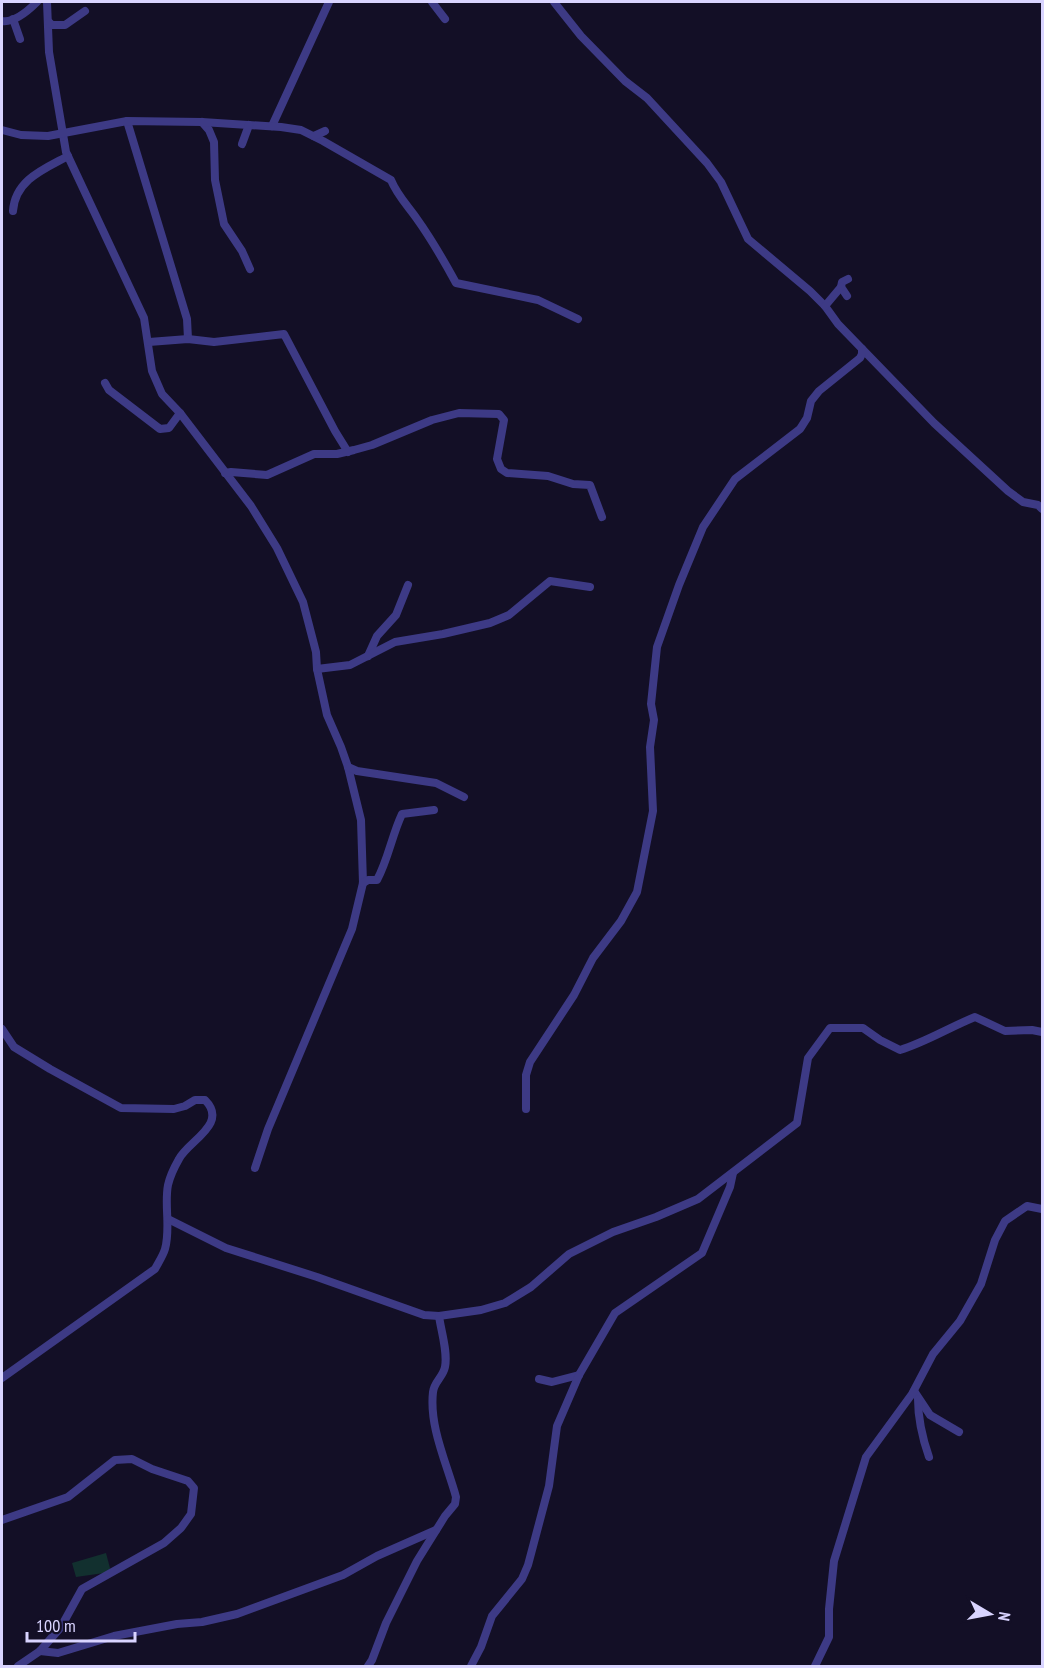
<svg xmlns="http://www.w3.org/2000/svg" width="1044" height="1668" viewBox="0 0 1044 1668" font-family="'PT Sans Narrow',sans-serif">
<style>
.green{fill:#12302f}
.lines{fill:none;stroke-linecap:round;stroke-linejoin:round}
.minor{stroke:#3d3a85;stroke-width:8}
</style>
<rect width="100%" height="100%" fill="#130f26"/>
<path class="green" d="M 106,1553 L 111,1572 L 76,1577 L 72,1563 Z"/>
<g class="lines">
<g class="minor">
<path d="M 47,2 L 49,52 L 66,152 L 144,318 L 152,371 L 162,394 L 180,413 L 251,506 L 277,548 L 303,602 L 316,652 L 317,669 L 327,715 L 341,747 L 348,767 L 361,820 L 363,883 L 352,929 L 268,1129 L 255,1168"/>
<path d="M 432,2 L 445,19"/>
<path d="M 554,2 L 581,36 L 625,81 L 647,98 L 707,163 L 721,182 L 748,239 L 810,291 L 825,306 L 838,324 L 934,423 L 1008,491 L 1023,502 L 1038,505 L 1042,509"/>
<path d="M 13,19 L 20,39"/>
<path d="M 2,21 C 14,23 29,10 37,2"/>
<path d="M 49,22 L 52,25 L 65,25 L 85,11"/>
<path d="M 127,121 L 187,319 L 188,339"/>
<path d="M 202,122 L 209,130 L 214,142 L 215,180 L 224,224 L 242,251 L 250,269"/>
<path d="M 272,126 L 329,2"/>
<path d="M 2,130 L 21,135 L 48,136 L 127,121 L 202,122 L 281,127 L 301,130 L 323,141 L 391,180 C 397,195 408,206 417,219 C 432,240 444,261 456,283 L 538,300 L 578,319"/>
<path d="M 314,136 L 325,131"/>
<path d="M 242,144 L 249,125"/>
<path d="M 13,211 C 15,180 44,169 68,156"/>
<path d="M 847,296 L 841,287 L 842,282 L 848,279"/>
<path d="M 825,306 L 841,287"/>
<path d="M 149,342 L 188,339 L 214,342 L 284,334 L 335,431 L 348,452"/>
<path d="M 105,383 L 109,390 L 160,429 L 169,428 L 180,413"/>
<path d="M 225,473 L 231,472 L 267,475 L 314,454 L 337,454 L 354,450 L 372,445 L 432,420 L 459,413 L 499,414 L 504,420 L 497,459 L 501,469 L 507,473 L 548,476 L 573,484 L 590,485 L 602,517"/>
<path d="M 368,656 L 377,636 L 396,615 L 408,585"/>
<path d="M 317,669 L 350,665 L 395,642 L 443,634 L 490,623 L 509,615 L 550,581 L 590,587"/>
<path d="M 348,767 L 357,771 L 436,783 L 464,797"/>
<path d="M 363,883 L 368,880 L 377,880 C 388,860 392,835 402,814 L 434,810"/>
<path d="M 2,1029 L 14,1047 L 50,1069 L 121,1108 L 174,1109 L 185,1106 L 195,1100 L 205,1100 C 229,1124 188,1141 179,1159 C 175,1166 170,1176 168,1185 C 164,1205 171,1228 165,1249 C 163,1256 158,1263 155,1269 L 2,1378"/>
<path d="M 526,1109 L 526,1075 L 530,1062 L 574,995 L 593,958 L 621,921 L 637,892 L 653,811 L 650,747 L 654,720 L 651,704 L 657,647 L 679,585 L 703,527 L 735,479 L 800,429 L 807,418 L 811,401 L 819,391 L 860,358 L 862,354 L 862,349"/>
<path d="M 168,1219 L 226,1248 L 317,1277 L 424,1315 L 439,1316 L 481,1310 L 505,1303 L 531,1287 L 569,1254 L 613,1232 L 656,1217 L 698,1199 L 797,1123 L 808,1058 L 830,1028 L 863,1028 L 880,1040 L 900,1050 C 926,1042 950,1027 975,1017 L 1005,1031 L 1032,1030 L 1042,1032"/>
<path d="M 539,1379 L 552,1382 L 579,1375"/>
<path d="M 914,1391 L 930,1415 L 959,1432"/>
<path d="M 918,1399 C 918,1419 922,1437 929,1457"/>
<path d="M 2,1520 L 68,1497 L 115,1460 L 132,1459 L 152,1469 L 188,1481 L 194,1488 L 191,1514 L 181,1528 L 164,1543 L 82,1589 L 61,1627 L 40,1651 L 18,1666"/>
<path d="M 40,1651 L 58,1653 L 114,1636 L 177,1624 L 202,1622 L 237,1614 L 343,1575 L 377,1556 L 436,1530"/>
<path d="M 368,1666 L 372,1660 L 386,1623 L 417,1561 L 445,1516 L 455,1504 L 456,1497 C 447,1464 429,1427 433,1392 C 434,1382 443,1377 445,1367 C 448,1352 441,1331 439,1316"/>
<path d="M 471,1666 L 481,1647 L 492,1616 L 522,1579 L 528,1565 L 549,1486 L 557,1426 L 579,1375 L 615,1313 L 702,1253 L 730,1187 L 733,1173"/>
<path d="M 815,1666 L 829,1637 L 829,1609 L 834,1561 L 866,1457 L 912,1394 L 933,1354 L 960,1321 L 981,1284 L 995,1240 L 1005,1221 L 1027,1206 L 1042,1209"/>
</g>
</g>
<rect width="1044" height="1668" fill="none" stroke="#d9d4ff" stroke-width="6"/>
<g transform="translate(990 1614) rotate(100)" stroke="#130f26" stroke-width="4.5" paint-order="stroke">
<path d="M0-4.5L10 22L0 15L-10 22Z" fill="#d9d4ff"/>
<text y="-9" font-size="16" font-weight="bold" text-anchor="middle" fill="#d9d4ff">N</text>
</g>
<path d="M27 1632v9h108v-9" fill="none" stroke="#d9d4ff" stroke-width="3"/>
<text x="36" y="1632" font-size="18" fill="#d9d4ff" stroke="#130f26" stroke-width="4.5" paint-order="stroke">100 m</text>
</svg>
